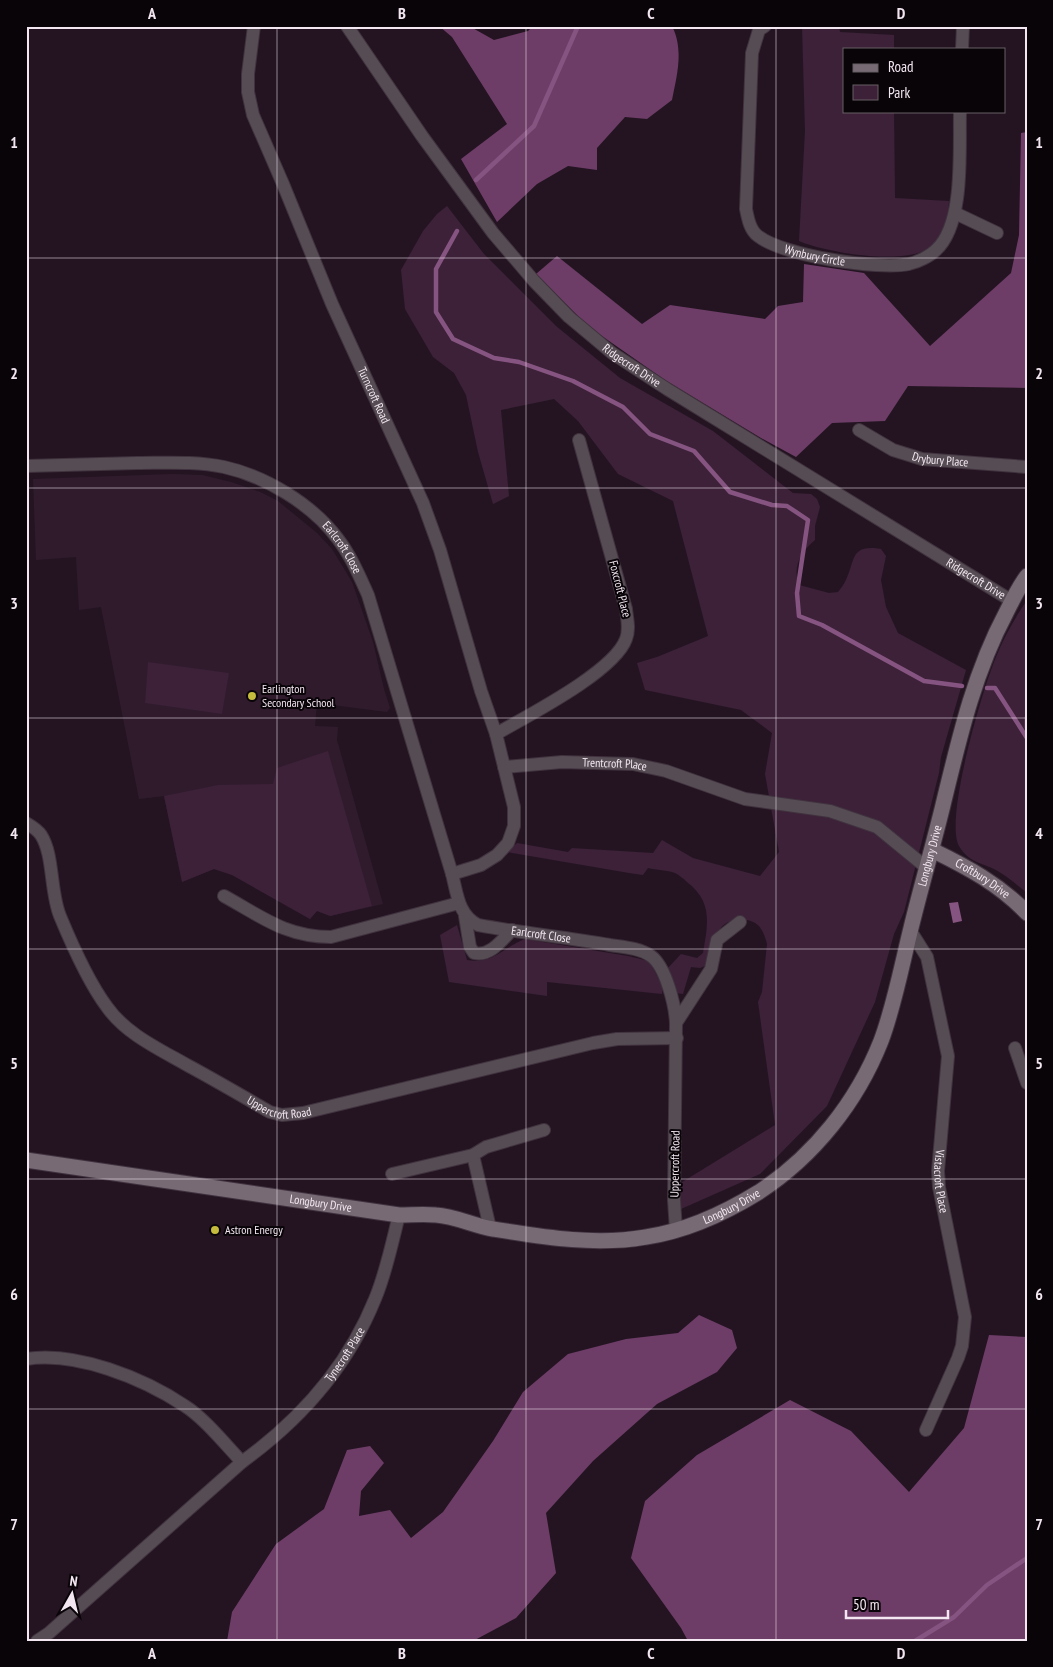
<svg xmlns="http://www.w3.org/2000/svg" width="1053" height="1667" viewBox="0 0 1053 1667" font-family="'PT Sans Narrow',sans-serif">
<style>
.built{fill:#301b2d}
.green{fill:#3c2138}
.forest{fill:#6d3d67}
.water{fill:#865480}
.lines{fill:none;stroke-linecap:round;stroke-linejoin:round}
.stream{stroke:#865480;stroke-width:4.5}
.street-casing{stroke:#41323f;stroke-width:14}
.secondary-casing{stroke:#41323f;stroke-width:17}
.street{stroke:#564d54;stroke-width:12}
.secondary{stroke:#776a75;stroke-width:15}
.grid{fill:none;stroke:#f3e7f1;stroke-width:1;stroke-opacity:0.55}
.poi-dot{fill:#c5bc3d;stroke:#090408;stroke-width:2}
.labels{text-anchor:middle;stroke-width:4;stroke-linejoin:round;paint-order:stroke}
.street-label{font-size:12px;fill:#f3e7f1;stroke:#090408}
.poi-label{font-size:12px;fill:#f3e7f1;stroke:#090408;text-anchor:start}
.neatline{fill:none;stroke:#f3e7f1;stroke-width:2}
.grid-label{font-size:16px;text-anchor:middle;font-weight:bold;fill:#f3e7f1}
</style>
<rect width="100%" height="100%" fill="#241422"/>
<path class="built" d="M 172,474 L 202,475 L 231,482 L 260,492 L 278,501 L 317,533 L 332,549 L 352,582 L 373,642 L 384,689 L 390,708 L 387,712 L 317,703 L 315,726 L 338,727 L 337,740 L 383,904 L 330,916 L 317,911 L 310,919 L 232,875 L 214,869 L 182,882 L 164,796 L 139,799 L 101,607 L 79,610 L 76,557 L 36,560 L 33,479 Z"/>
<g class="green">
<path d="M 802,26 L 839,26 L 840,32 L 894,35 L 894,49 L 844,49 L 844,111 L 894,111 L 895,198 L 949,201 C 948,217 944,237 931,247 C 906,266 827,253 799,241 L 805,131 Z"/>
<path d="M 447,206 L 484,254 L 556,326 L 620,378 L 713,431 L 793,493 L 811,494 L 817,499 L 820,507 L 815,526 L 815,540 C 801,552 792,566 799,585 L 829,593 L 838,592 C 840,589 843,586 845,582 C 856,561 849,544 881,549 L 886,556 L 881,580 L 886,607 L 898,633 L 966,670 L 941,757 L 939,773 L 904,912 L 894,934 L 875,1002 L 827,1106 L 760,1174 L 681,1209 L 674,1187 L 775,1125 L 758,1002 L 762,992 L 767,944 C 766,939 763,931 759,926 C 749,916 728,917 720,929 C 713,940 710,954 705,966 L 700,968 L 691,967 L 683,994 L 675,993 L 667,969 L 681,954 L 697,958 L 703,953 C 708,924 713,902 687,882 C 684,879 679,875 675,873 C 667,870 657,870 648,868 L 643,875 L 629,873 L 507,852 L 517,843 L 568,852 L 572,848 L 653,853 L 662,840 L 693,858 L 760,876 L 779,852 L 765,774 L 772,733 L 741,710 L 645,690 L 637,663 L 657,657 L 708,636 L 673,501 L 618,474 L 578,421 L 554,399 L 501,410 L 509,496 L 493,504 L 478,452 L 466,395 L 454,373 L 433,357 L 405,309 L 401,270 L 423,231 L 437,214 Z"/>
<path d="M 1027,600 L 1027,893 C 1017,885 1008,877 996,870 C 982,863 968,862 959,846 C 944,819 983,688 996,657 C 1004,637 1015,618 1027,600 Z"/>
<path d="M 148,662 L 229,673 L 222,714 L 145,703 Z"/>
<path d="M 328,751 L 372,906 L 330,916 L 317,911 L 310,919 L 232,875 L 214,869 L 182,882 L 164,796 L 218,785 L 273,784 L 277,768 Z"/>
<path d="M 457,925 L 467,960 C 494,964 502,948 525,939 L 628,956 L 649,961 L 663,987 L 662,994 L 547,982 L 547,996 L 449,982 L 440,935 Z"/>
</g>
<g class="forest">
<path d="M 439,26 L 469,26 L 494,40 L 528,31 L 533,26 L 672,26 C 684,50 677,75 672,100 L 647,119 L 625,117 L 597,148 L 597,170 L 568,166 L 537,184 L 497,222 L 461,159 L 507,124 L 452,37 Z"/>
<path d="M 1027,132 L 1027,388 L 908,386 L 885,421 L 832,423 L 796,457 L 761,438 L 665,380 L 589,327 L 536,274 L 557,256 L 642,324 L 670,305 L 765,319 L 778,306 L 803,302 L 804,264 L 864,273 L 930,346 L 1011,273 L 1019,235 L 1021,133 Z"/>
<path d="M 699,1315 L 732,1330 L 737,1348 L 717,1372 L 657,1404 L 593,1461 L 546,1513 L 556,1573 L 516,1618 L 473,1641 L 227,1641 L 232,1612 L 276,1544 L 324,1509 L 347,1450 L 370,1446 L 384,1463 L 361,1491 L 359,1516 L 390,1510 L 411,1538 L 443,1512 L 493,1441 L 523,1392 L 568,1354 L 626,1339 L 678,1333 Z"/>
<path d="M 989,1335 L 1027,1337 L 1027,1641 L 688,1641 L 681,1628 L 631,1558 L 645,1501 L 697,1455 L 790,1400 L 851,1431 L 909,1492 L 964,1428 Z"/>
</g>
<path class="water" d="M 958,902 L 962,921 L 953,923 L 949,903 Z"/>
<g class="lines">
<g class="stream">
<path d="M 476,180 L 534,126 L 578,26"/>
<path d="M 457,231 L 436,269 L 436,312 L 453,339 L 494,358 L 519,362 L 573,381 L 623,407 L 650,434 L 694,451 L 730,492 L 772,505 L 787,506 L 808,520 L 797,593 L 799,616 L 822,625 L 924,681 L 962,686"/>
<path d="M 987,688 L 995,688 L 1027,738"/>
<path d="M 1027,717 L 1027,728"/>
<path d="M 915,1641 L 954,1617 L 987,1585 L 1027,1558"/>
</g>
<g class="street-casing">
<g id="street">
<path id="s1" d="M 254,26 L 248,74 L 248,92 L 253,115 L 283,184 L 332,304 L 423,503 L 440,550 L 481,691 L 496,734 L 514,807 L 514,826 L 508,843 L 497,855 L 481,865 L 452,874"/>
<path id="s2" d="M 347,26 L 422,136 L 493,233 L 534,281 L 569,317 L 612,353 L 667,389 L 1012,601"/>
<path id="s3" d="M 765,26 L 759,30 L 752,53 L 746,209 C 748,219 750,230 758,236 C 784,256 878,270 909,264 C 918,262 930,256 936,250 C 965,224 959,149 960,111"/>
<path d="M 962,49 L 963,26"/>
<path d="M 955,213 L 997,233"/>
<path id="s4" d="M 859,430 L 893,450 L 922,459 L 1027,467"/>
<path id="s5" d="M 26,466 C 63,465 100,464 137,463 C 166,463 195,461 224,467 C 265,476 312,504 338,539 C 351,556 359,575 368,595 L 452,874 C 457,893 458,915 478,925 C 521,933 566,937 610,945 C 623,947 640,948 651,956 C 666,967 675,1005 676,1023 L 674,1200 L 676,1230"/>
<path d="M 496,734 C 527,716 614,672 626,639 C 630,629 627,619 626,609 L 579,440"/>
<path id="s6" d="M 504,767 L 562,762 L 596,763 L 633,764 L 666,771 L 745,799 L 830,811 L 877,827 L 927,868"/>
<path id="s7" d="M 26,823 C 31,826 37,829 41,835 C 54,855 50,892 60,916 C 72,945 89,983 107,1007 C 126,1034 159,1049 187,1065 C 215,1080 242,1096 270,1112 L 282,1115 L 303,1113 L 593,1043 L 617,1039 L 677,1038"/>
<path d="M 224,896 C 262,917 286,937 331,937 L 459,903"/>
<path d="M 465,916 L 470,947 L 474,953 C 490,957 502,940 512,930"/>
<path id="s8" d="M 910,930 L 927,957 L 948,1056 L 938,1171 L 939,1187 L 965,1317 L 962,1346 L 958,1358 L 926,1430"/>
<path d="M 676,1023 L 711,969 L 717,940 L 740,922"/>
<path d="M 1015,1048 L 1027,1083"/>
<path d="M 473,1155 L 490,1228"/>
<path d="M 392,1174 L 473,1155 L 486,1147 L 544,1130"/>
<path d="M 26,1359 C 76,1351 143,1378 185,1406 C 204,1418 225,1444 242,1462"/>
<path id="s9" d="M 37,1641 L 49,1633 L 242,1462 C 300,1420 348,1366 375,1299 C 386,1273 392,1243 399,1215"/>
</g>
</g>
<g class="secondary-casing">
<g id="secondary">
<path id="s10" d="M 932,850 C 967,867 999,884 1027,913"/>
<path id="s11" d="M 26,1160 L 399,1215 C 411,1215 424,1214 436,1215 C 455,1216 474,1226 493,1229 C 543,1237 595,1246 646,1237 C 686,1231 725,1213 759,1192 C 814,1156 857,1102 881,1041 C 894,1007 902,964 911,928 C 921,887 933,846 943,805 C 959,739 974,673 1006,613 C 1012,601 1018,588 1027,576"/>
</g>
</g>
<use href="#street" class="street"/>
<use href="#secondary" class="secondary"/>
</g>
<path class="grid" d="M 277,26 L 277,1641M 526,26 L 526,1641M 776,26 L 776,1641M 26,258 L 1027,258M 26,488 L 1027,488M 26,718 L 1027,718M 26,949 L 1027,949M 26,1179 L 1027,1179M 26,1409 L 1027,1409"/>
<g class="poi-dot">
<circle cx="252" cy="696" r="5"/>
<circle cx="215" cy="1230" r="5"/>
</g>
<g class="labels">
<g class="street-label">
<text dy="4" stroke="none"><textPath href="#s3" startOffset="278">Wynbury Circle</textPath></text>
<text dy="4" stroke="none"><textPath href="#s2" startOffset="446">Ridgecroft Drive</textPath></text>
<text dy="4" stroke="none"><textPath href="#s1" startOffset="395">Turncroft Road</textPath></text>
<text dy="4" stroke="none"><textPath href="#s4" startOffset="88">Drybury Place</textPath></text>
<text dy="4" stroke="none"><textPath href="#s5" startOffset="345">Earlcroft Close</textPath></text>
<text dy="4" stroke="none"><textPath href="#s2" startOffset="851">Ridgecroft Drive</textPath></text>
<text transform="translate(620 589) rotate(76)" y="4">Foxcroft Place</text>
<text dy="4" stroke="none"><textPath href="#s6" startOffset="111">Trentcroft Place</textPath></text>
<text dy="4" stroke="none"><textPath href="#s11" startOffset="1138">Longbury Drive</textPath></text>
<text dy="4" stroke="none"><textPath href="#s10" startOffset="58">Croftbury Drive</textPath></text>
<text dy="4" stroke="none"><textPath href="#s5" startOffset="814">Earlcroft Close</textPath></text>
<text dy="4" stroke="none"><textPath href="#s7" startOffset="409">Uppercroft Road</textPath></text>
<text transform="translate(675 1164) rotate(-89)" y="4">Uppercroft Road</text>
<text dy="4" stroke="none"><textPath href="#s8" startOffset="259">Vistacroft Place</textPath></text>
<text dy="4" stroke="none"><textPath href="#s11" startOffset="298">Longbury Drive</textPath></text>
<text dy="4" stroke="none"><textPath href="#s11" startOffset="718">Longbury Drive</textPath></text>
<text dy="4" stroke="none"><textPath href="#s9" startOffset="422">Tynecroft Place</textPath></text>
</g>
<g class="poi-label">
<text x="262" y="693">Earlington<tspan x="262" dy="14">Secondary School</tspan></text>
<text x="225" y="1234">Astron Energy</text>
</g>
</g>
<rect width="1053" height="1667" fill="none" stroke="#090408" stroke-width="55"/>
<rect x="843" y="48" width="162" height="65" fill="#090408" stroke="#675f65"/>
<rect x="853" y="64" width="25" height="8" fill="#776a75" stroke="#675f65"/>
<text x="888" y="72" font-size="15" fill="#f3e7f1">Road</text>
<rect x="853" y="85" width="25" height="15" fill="#3c2138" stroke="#675f65"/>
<text x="888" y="98" font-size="15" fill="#f3e7f1">Park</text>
<g transform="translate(72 1594) rotate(8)" stroke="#090408" stroke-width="4" paint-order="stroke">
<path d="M0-4L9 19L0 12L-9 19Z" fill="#f3e7f1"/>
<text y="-8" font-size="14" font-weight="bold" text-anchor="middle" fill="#f3e7f1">N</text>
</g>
<path d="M846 1610v8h102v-8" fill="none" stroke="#f3e7f1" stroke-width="2.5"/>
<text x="853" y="1610" font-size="15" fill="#f3e7f1" stroke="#090408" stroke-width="4" paint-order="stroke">50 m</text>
<rect x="28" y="28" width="998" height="1612" class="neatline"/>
<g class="grid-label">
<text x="152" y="19">A</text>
<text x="402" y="19">B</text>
<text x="651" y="19">C</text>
<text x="901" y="19">D</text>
<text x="14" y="148">1</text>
<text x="1039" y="148">1</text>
<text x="14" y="379">2</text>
<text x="1039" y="379">2</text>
<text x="14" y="609">3</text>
<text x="1039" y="609">3</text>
<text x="14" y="839">4</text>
<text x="1039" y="839">4</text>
<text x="14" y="1069">5</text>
<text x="1039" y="1069">5</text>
<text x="14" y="1300">6</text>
<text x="1039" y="1300">6</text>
<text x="14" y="1530">7</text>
<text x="1039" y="1530">7</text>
<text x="152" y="1659">A</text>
<text x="402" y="1659">B</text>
<text x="651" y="1659">C</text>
<text x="901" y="1659">D</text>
</g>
</svg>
